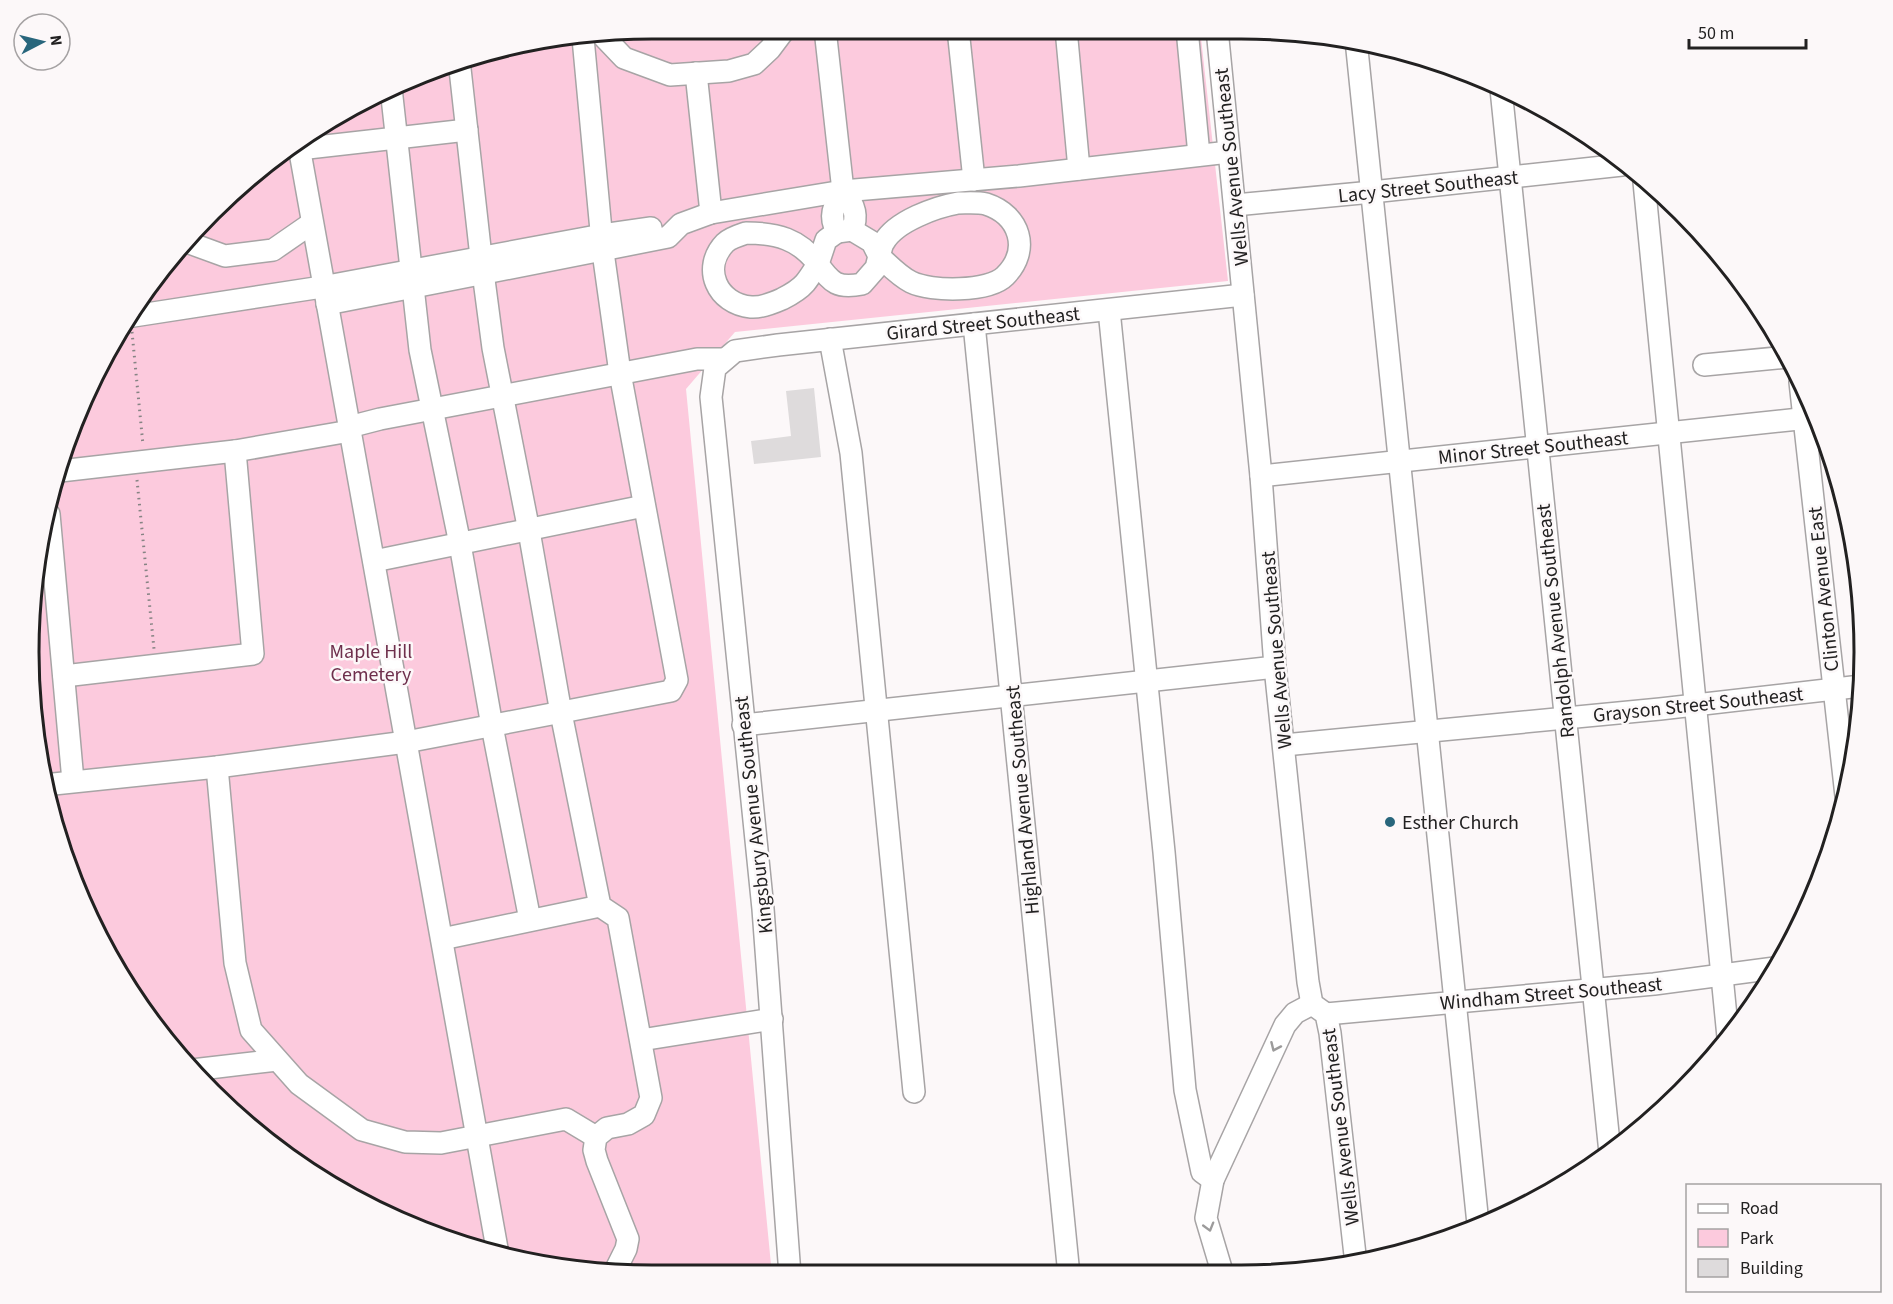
<svg xmlns="http://www.w3.org/2000/svg" width="1893" height="1304" viewBox="0 0 1893 1304" font-family="'Source Sans 3',sans-serif">
<style>
.green{fill:#fccadd}
.building{fill:#dedbdc}
.lines{fill:none;stroke-linecap:round;stroke-linejoin:round}
.minor-casing{stroke:#a7a4a5;stroke-width:24}
.path{stroke:#868484;stroke-width:3;stroke-dasharray:1.5 4.5;stroke-linecap:butt}
.minor{stroke:#fff;stroke-width:21}
.oneway{stroke:#9c9b9b}
.poi-dot{fill:#28667c;stroke:#fcf8f9;stroke-width:2}
.labels{text-anchor:middle;stroke-width:5;stroke-linejoin:round;paint-order:stroke}
.street-label{font-size:20px;fill:#222121;stroke:#fcf8f9}
.park-label{font-size:20px;fill:#6e2f4c;stroke:#fcf8f9}
.poi-label{font-size:20px;fill:#222121;stroke:#fcf8f9;text-anchor:start}
.rim{fill:none;stroke:#222121;stroke-width:3}
</style>
<rect width="100%" height="100%" fill="#fcf8f9"/>
<path class="green" d="M 652,29 L 1200,29 L 1228,281 L 735,332 L 686,389 L 772,1275 L 652,1275 L 530,1263 L 413,1228 L 305,1170 L 211,1093 L 134,999 L 93,928 L 40,773 L 29,652 L 34,571 L 76,413 L 133,306 L 183,241 L 306,133 L 413,76 L 490,50 Z"/>
<path class="building" d="M 814,388 L 821,457 L 754,464 L 751,441 L 791,436 L 786,391 Z"/>
<g class="lines">
<g class="minor-casing">
<g id="minor">
<path d="M 825,29 L 843,191 C 853,202 859,215 852,230 L 837,232 C 828,215 834,206 843,191"/>
<path d="M 958,29 L 974,180"/>
<path d="M 1066,29 L 1079,169"/>
<path d="M 1187,29 L 1199,155"/>
<path d="M 1217,29 L 1261,476 L 1275,667 L 1308,982 L 1312,1004 L 1326,1014 L 1330,1033 L 1356,1264"/>
<path d="M 602,35 L 624,58 L 670,75 L 729,71 L 754,64 L 770,49 L 785,29"/>
<path d="M 1356,40 L 1478,1224"/>
<path d="M 459,60 L 481,257 L 493,348 L 529,531 L 561,713 L 600,906 L 618,918 L 651,1098 L 644,1115 L 628,1124 L 607,1128 L 596,1137 L 594,1150 L 597,1161 L 628,1239 L 626,1249 L 616,1269 L 616,1272"/>
<path d="M 696,73 L 711,213"/>
<path d="M 391,88 L 420,350 L 460,544 L 492,726 L 530,920"/>
<path d="M 1501,89 L 1610,1153"/>
<path d="M 298,141 L 498,1254"/>
<path d="M 299,149 L 467,130"/>
<path d="M 1644,182 L 1728,1037"/>
<path d="M 958,203 C 967,203 977,202 986,204 C 1020,215 1031,250 1005,276 C 989,292 931,292 911,282 C 899,276 889,265 879,256 C 881,252 881,246 884,242 C 896,221 936,207 958,203 Z"/>
<path d="M 1235,205 L 1372,192 L 1622,165"/>
<path d="M 837,232 L 826,240 L 818,264 C 831,283 838,289 862,284 L 876,268 L 879,256 L 872,242 L 852,230"/>
<path d="M 746,233 C 777,233 799,239 818,264 C 814,270 810,277 805,283 C 799,290 790,295 782,299 C 773,303 761,308 751,307 C 717,304 701,268 725,243 C 730,238 740,235 746,233 Z"/>
<path d="M 184,241 L 225,256 L 273,250 L 312,223"/>
<path d="M 327,304 L 668,237 L 681,224 L 711,213 L 843,191 L 1019,176 L 1229,152"/>
<path d="M 1109,310 L 1164,852 L 1185,1090 L 1202,1172 L 1213,1180"/>
<path d="M 127,317 L 322,287 L 602,235 L 651,228"/>
<path d="M 974,324 L 1069,1275"/>
<path d="M 830,339 L 851,453 L 914,1092"/>
<path d="M 1704,365 L 1787,357"/>
<path d="M 1800,382 L 1846,796"/>
<path d="M 349,427 L 380,419 L 697,359 L 725,359"/>
<path d="M 235,451 L 350,431"/>
<path d="M 60,471 L 235,451 L 253,654 L 64,676"/>
<path d="M 1261,476 L 1818,417"/>
<path d="M 49,514 L 73,781"/>
<path d="M 374,561 L 644,506"/>
<path d="M 743,725 L 1275,667"/>
<path d="M 1284,745 L 1660,709 L 1861,686"/>
<path d="M 217,767 L 235,963 L 251,1030 L 299,1084 L 362,1130 L 405,1142 L 441,1143 L 566,1119 L 596,1137"/>
<path d="M 44,785 L 217,767 L 406,742 L 671,691 L 677,680 L 620,373 L 603,252 L 583,38"/>
<path d="M 442,939 L 600,906"/>
<path d="M 1326,1014 L 1654,984 L 1775,968"/>
<path d="M 641,1040 L 772,1019"/>
<path d="M 192,1070 L 277,1060"/>
<path d="M 790,1275 L 763,909 L 711,397 L 715,368 L 735,351 L 778,345 L 1243,295"/>
<path d="M 1223,1275 L 1206,1218 L 1213,1180 L 1285,1025 L 1295,1013 L 1312,1004"/>
</g>
</g>
<g class="path">
<path d="M 132,332 L 143,445"/>
<path d="M 137,480 L 154,649"/>
</g>
<use href="#minor" class="minor"/>
</g>
<defs><path id="oneway-chevron" d="M-2-3.5L2.5 0L-2 3.5" fill="none" stroke-width="1.6" stroke-linecap="round" stroke-linejoin="round" transform="scale(1.5)"/></defs>
<g class="oneway">
<use href="#oneway-chevron" transform="translate(1275 1047) rotate(114)"/>
<use href="#oneway-chevron" transform="translate(1209 1227) rotate(74)"/>
</g>
<circle class="poi-dot" cx="1390" cy="822" r="6"/>
<g class="labels">
<g class="street-label">
<text transform="translate(1231 167) rotate(-96)" y="7">Wells Avenue Southeast</text>
<text transform="translate(1428 186) rotate(-6)" y="7">Lacy Street Southeast</text>
<text transform="translate(983 323) rotate(-6)" y="7">Girard Street Southeast</text>
<text transform="translate(1533 447) rotate(-6)" y="7">Minor Street Southeast</text>
<text transform="translate(1823 589) rotate(-96)" y="7">Clinton Avenue East</text>
<text transform="translate(1555 621) rotate(-96)" y="7">Randolph Avenue Southeast</text>
<text transform="translate(1276 650) rotate(-95)" y="7">Wells Avenue Southeast</text>
<text transform="translate(1698 704) rotate(-6)" y="7">Grayson Street Southeast</text>
<text transform="translate(1022 800) rotate(-95)" y="7">Highland Avenue Southeast</text>
<text transform="translate(753 815) rotate(-96)" y="7">Kingsbury Avenue Southeast</text>
<text transform="translate(1551 993) rotate(-5)" y="7">Windham Street Southeast</text>
<text transform="translate(1340 1127) rotate(-97)" y="7">Wells Avenue Southeast</text>
</g>
<g class="park-label">
<text x="371" y="658">Maple Hill<tspan x="371" dy="23">Cemetery</tspan></text>
</g>
<g class="poi-label">
<text x="1402" y="829">Esther Church</text>
</g>
</g>
<path d="M0 0H1893V1304H0ZM652 39H1241A613 613 0 0 1 1854 652V652A613 613 0 0 1 1241 1265H652A613 613 0 0 1 39 652V652A613 613 0 0 1 652 39Z" fill="#fcf8f9" fill-rule="evenodd"/>
<path class="rim" d="M652 39H1241A613 613 0 0 1 1854 652V652A613 613 0 0 1 1241 1265H652A613 613 0 0 1 39 652V652A613 613 0 0 1 652 39Z"/>
<rect x="1686" y="1184" width="195" height="108" fill="#fcf8f9" stroke="#a5a2a3" stroke-width="1.5"/>
<rect x="1698" y="1204" width="30" height="9" fill="#ffffff" stroke="#a5a2a3" stroke-width="1.5"/>
<text x="1740" y="1214" font-size="18" fill="#222121">Road</text>
<rect x="1698" y="1229" width="30" height="18" fill="#fccadd" stroke="#a5a2a3" stroke-width="1.5"/>
<text x="1740" y="1244" font-size="18" fill="#222121">Park</text>
<rect x="1698" y="1259" width="30" height="18" fill="#dedbdc" stroke="#a5a2a3" stroke-width="1.5"/>
<text x="1740" y="1274" font-size="18" fill="#222121">Building</text>
<g transform="translate(42 42) rotate(83)"><circle r="28" fill="#fcf8f9" stroke="#a5a2a3" stroke-width="1.5"/>
<path d="M0-4.5L10 22L0 15L-10 22Z" fill="#28667c"/>
<text y="-9" font-size="16" font-weight="bold" text-anchor="middle" fill="#222121">N</text>
</g>
<path d="M1689 39v9h117v-9" fill="none" stroke="#222121" stroke-width="3"/>
<text x="1698" y="39" font-size="18" fill="#222121" stroke="#fcf8f9" stroke-width="4.5" paint-order="stroke">50 m</text>
</svg>
